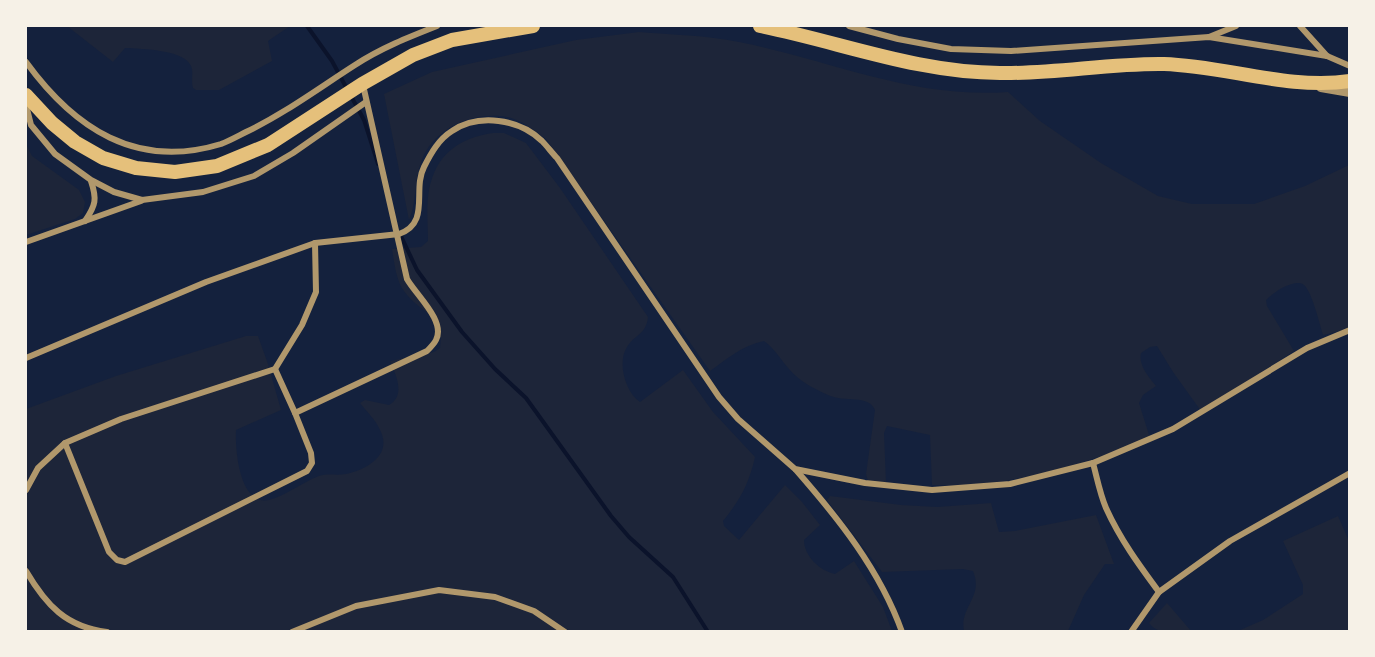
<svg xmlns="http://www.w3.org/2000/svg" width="1375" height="657" viewBox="0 0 1375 657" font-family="'Times New Roman',serif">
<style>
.green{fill:#1d2539}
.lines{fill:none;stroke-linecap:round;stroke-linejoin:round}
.stream{stroke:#0b132b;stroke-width:4}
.minor{stroke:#b1986c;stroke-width:6}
.tertiary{stroke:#b1986c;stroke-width:10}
.trunk{stroke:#e5c07b;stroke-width:14}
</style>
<rect width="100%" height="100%" fill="#14213d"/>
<g class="green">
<path d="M 67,26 L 290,26 L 268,41 L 272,61 L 219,90 L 196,90 L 193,88 C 191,81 193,75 192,69 C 189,49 140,49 125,48 L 113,62 Z"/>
<path d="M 639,32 C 672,35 706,35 739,42 C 830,60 912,99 1008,92 L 1040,121 L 1101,163 L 1158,196 L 1192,204 L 1254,204 L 1305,186 L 1349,165 L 1349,329 L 1323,335 C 1320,325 1312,292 1304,285 C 1299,281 1292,284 1286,286 C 1278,290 1272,294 1266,300 L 1267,306 L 1294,351 L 1201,411 L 1173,372 L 1157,346 L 1150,347 L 1141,353 C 1138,365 1149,377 1156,386 L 1143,395 L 1139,403 L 1150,438 C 1081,465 1007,489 932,485 L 930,435 L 887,426 L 884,433 L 886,483 L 868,481 L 866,474 L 875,410 C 868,394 845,403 828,395 C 813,388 800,382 789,369 C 780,359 775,349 764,341 C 743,345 727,359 710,371 L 547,140 C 534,130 517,116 499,116 C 466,114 432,131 421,162 C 414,181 417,202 409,220 L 384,94 L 432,72 L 576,40 Z"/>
<path d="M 493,133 L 504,133 L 526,143 L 560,188 L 648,317 C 646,335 635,334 627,347 C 617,362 625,392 640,402 L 683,370 L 713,412 L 755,457 C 749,484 740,500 723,521 L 724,526 L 739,540 L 785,485 L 802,502 L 820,525 L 804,540 C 804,556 820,571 835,574 L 854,561 L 883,607 L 892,631 L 26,631 L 26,409 L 116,376 L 246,336 L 258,336 L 268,364 L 281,410 L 236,430 C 235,448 239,506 269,500 C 285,496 303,482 319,476 C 328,473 337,476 346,474 C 368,469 394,454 379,428 C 375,419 366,411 360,403 L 365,400 L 389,405 C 406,395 396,375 390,361 L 434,352 L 440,348 C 445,313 420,314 404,291 C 396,281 394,261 392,249 L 421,247 L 428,241 C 428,225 426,206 429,190 C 436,154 459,138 493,133 Z"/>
<path d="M 26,144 L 32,156 L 79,190 L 85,202 L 83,213 L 75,219 L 26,235 Z"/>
<path d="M 830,496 L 901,505 L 937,507 L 991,503 L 999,532 L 1015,531 L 1096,515 L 1114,564 L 1105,564 L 1084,595 L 1068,631 L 964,631 C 959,607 984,597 973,571 L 963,569 L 882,572 L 827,500 Z"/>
<path d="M 1338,516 L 1349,541 L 1349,631 L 1238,631 L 1263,620 L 1303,594 L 1303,585 L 1283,541 Z"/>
<path d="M 1167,603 L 1191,631 C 1176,632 1159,636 1149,623 Z"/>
</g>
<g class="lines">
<g class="stream">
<path d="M 307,26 L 332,61 L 347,89"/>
<path d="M 351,96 L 364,120 L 378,164"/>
<path d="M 400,234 L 417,270 L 462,332 L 495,369 L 526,398 L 611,516 L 629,537 L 673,577 L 708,632"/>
</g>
<g class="minor">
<path d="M 849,26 L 898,39 L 951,49 L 1011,51 L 1209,37 L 1327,56"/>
<path d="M 1300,26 L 1327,56 L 1350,66"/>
<path d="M 1209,37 L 1236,26"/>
<path d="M 26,62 C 74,128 136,170 221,144 C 229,141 238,136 246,132 C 284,114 319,88 355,65 C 381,48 409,37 437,26"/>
<path d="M 26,105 L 31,125 L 55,154 L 91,180 L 114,192 L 142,200 L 203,192 L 254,176 L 293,153 L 366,102"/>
<path d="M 85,221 C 96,205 97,199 91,181"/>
<path d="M 26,242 L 141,201"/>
<path d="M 26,358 L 206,282 L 315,243 L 399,234 C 431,223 412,190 424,167 C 431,153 439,139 452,131 C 479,113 519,119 542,141 C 547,146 552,153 557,158 L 719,397 L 738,419 L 795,469 L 865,483 L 932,490 L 1010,484 L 1093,463 L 1173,429 L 1307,348 L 1350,330"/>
<path d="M 275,369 L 302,325 L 316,292 L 315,243"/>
<path d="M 65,443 L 109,552 L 117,560 L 125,562 L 307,471 L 312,463 L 311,453 L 295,413"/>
<path d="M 1093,463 C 1097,478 1100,494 1106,508 C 1120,539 1139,565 1159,592"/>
<path d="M 796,470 C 838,518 880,570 902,632"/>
<path d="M 26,490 L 38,468 L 65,443 L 121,419 L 275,369 L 295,413 L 427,351 C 430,348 434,344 436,340 C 446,321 416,295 407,279 L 363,85"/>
<path d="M 26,571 C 46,605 66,627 107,632"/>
<path d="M 292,632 L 356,606 L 439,590 L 495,597 L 534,611 L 565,632"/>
<path d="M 1131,632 L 1159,592 L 1230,541 L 1350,473"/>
</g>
<path class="tertiary" d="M 1321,87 L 1350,92"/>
<g class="trunk">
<path d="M 760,26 C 840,42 918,73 1000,73 C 1055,74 1110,63 1164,64 C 1226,66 1288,90 1350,81"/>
<path d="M 26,95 L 52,123 L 75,142 L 103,158 L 136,168 L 175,172 L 217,166 L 268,145 L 362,84 L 413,55 L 452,40 L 533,26"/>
</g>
</g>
<rect width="1375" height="657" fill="none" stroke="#f6f1e7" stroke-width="54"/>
</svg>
